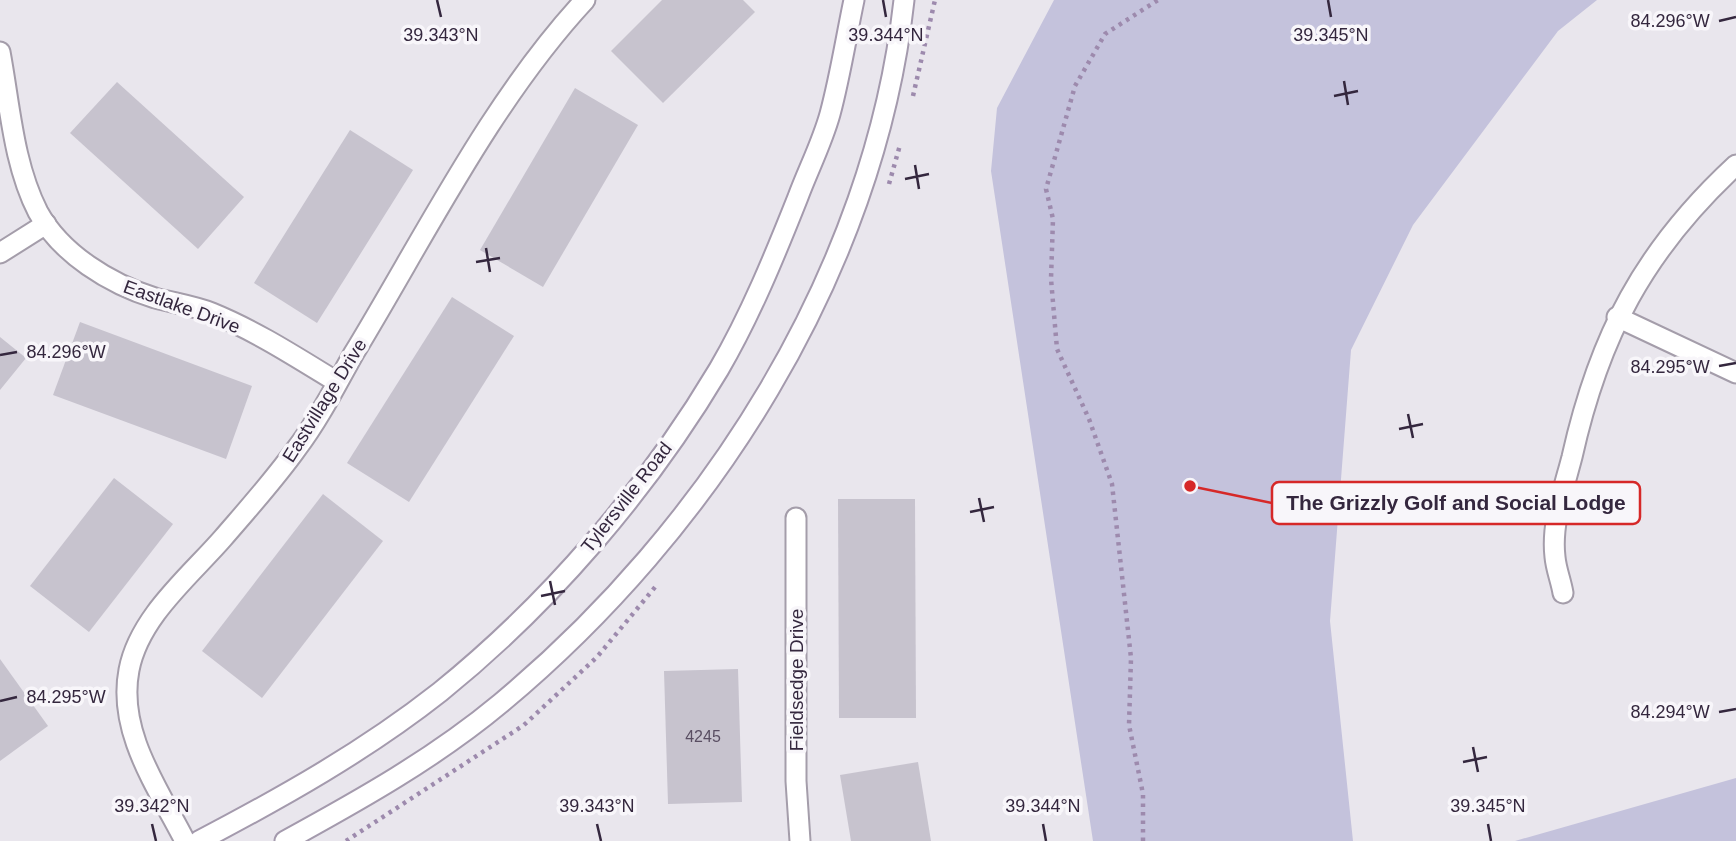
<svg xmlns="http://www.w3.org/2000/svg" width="1736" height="841" viewBox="0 0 1736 841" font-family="Helvetica,sans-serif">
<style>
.green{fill:#c4c2dc}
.building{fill:#c7c3ce}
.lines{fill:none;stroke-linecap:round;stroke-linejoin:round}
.minor-casing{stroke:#a49daa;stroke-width:23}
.secondary-casing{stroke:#a49aad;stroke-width:23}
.path{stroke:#9d8aad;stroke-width:4.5;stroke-dasharray:3.5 5;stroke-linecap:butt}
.minor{stroke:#fff;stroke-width:19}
.secondary{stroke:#fff;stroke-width:19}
.ticks{fill:none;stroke:#34273e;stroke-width:2.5}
.labels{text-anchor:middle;stroke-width:7;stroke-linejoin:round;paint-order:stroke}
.number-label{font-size:16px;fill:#594e62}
.street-label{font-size:19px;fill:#34273e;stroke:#f8f6fa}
.ticks-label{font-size:18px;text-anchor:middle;fill:#34273e;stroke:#f8f6fa;stroke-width:7;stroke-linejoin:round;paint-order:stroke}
.leader{fill:none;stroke:#d62828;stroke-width:2.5}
.callout-dot{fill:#d62828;stroke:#f8f6fa;stroke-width:2.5}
.callout{fill:#f8f6fa;stroke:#d62828;stroke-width:2.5}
.callout-label{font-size:21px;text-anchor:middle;font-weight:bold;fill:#34273e}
</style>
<rect width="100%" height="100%" fill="#e9e6ed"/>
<g class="green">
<path d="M 1054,0 L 1597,0 L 1558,31 L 1413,225 L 1351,350 L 1330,621 L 1353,841 L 1093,841 L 991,171 L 997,108 Z"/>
<path d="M 1736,778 L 1736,841 L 1515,841 Z"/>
</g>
<g class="building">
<path d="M 662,0 L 743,0 L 755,12 L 663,103 L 611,51 Z"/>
<path d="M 117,82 L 244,197 L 198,249 L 70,133 Z"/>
<path d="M 575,88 L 638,125 L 543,287 L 480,250 Z"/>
<path d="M 350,130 L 413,170 L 317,323 L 254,283 Z"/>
<path d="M 452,297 L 514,336 L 409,502 L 347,463 Z"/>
<path d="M 80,322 L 252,386 L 226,459 L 53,395 Z"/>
<path d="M 0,337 L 26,358 L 0,390 Z"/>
<path d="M 114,478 L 173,524 L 89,632 L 30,586 Z"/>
<path d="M 323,494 L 383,541 L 262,698 L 202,651 Z"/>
<path d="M 838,499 L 915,499 L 916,718 L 839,718 Z"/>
<path d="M 0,659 L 48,726 L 0,761 Z"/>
<path d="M 738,669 L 742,802 L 668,804 L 664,671 Z"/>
<path d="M 918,762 L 931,841 L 851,841 L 840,775 Z"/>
</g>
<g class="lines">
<g class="minor-casing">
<g id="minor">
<path d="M 0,52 C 10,105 13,163 38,212 C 61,254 110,284 155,298 C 174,303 194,306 212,313 C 256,331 296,357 337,382"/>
<path d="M 0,253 L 46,224"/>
<path d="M 1617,317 L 1736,373"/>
<path d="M 796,518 L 796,781 L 800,841"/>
<path d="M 1563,593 C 1561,581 1556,569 1555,557 C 1551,524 1564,488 1572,457 C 1599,336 1644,250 1736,165"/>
<path d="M 185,841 C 158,788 117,732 129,670 C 139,617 190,576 223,538 C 248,509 275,479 297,448 C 319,419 336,385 354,353 C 425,236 492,100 585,0"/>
</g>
</g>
<g class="secondary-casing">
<g id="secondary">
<path d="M 199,841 C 283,797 365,751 440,692 C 549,604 647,490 719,369 C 750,316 775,255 798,197 C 808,170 822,143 830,114 C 840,77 846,38 854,0"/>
<path d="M 285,841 C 360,800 435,758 501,703 C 709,530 874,273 904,0"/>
</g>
</g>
<g class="path">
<path d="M 913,96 L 935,0"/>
<path d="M 889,184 L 900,145"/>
<path d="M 346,841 L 524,725 L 597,657 L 656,586"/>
<path d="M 1143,841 L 1143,794 L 1129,725 L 1131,658 L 1112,484 L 1089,419 L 1057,349 L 1051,279 L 1053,219 L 1046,189 L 1075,86 L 1105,34 L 1158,0"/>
</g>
<use href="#minor" class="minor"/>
<use href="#secondary" class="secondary"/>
</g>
<path class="ticks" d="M 437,0 L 441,17M 883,0 L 886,17M 1328,0 L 1331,17M 1719,21 L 1736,17M 1344,81 L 1348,105M 1334,96 L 1358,91M 915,165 L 919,189M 905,179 L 929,174M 486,248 L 490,272M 476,262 L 500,258M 0,355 L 17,352M 1719,366 L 1736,363M 1408,414 L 1413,438M 1399,429 L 1423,424M 979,498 L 984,522M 970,512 L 994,507M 550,581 L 555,605M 541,596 L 565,591M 0,701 L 17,697M 1719,712 L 1736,709M 1473,747 L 1478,772M 1463,762 L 1487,757M 152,824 L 156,841M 597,824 L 601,841M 1043,824 L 1046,841M 1488,824 L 1491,841"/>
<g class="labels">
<g class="number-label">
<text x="703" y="742">4245</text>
</g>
<g class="street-label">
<text transform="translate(182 306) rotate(20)" y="7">Eastlake Drive</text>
<text transform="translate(324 400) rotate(-58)" y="7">Eastvillage Drive</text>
<text transform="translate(626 497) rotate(-52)" y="7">Tylersville Road</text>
<text transform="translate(796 680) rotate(-90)" y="7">Fieldsedge Drive</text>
</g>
</g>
<g class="ticks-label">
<text x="1670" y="27">84.296°W</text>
<text x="441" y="41">39.343°N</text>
<text x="886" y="41">39.344°N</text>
<text x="1331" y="41">39.345°N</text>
<text x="66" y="358">84.296°W</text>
<text x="1670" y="373">84.295°W</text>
<text x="66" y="703">84.295°W</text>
<text x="1670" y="718">84.294°W</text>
<text x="152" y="812">39.342°N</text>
<text x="597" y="812">39.343°N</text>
<text x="1043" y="812">39.344°N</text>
<text x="1488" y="812">39.345°N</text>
</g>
<path class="leader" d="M1190 486L1272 503"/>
<circle class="callout-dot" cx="1190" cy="486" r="7"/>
<rect class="callout" x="1272" y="482" width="368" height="42" rx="7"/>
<g class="callout-label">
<text x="1456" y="510">The Grizzly Golf and Social Lodge</text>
</g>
</svg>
